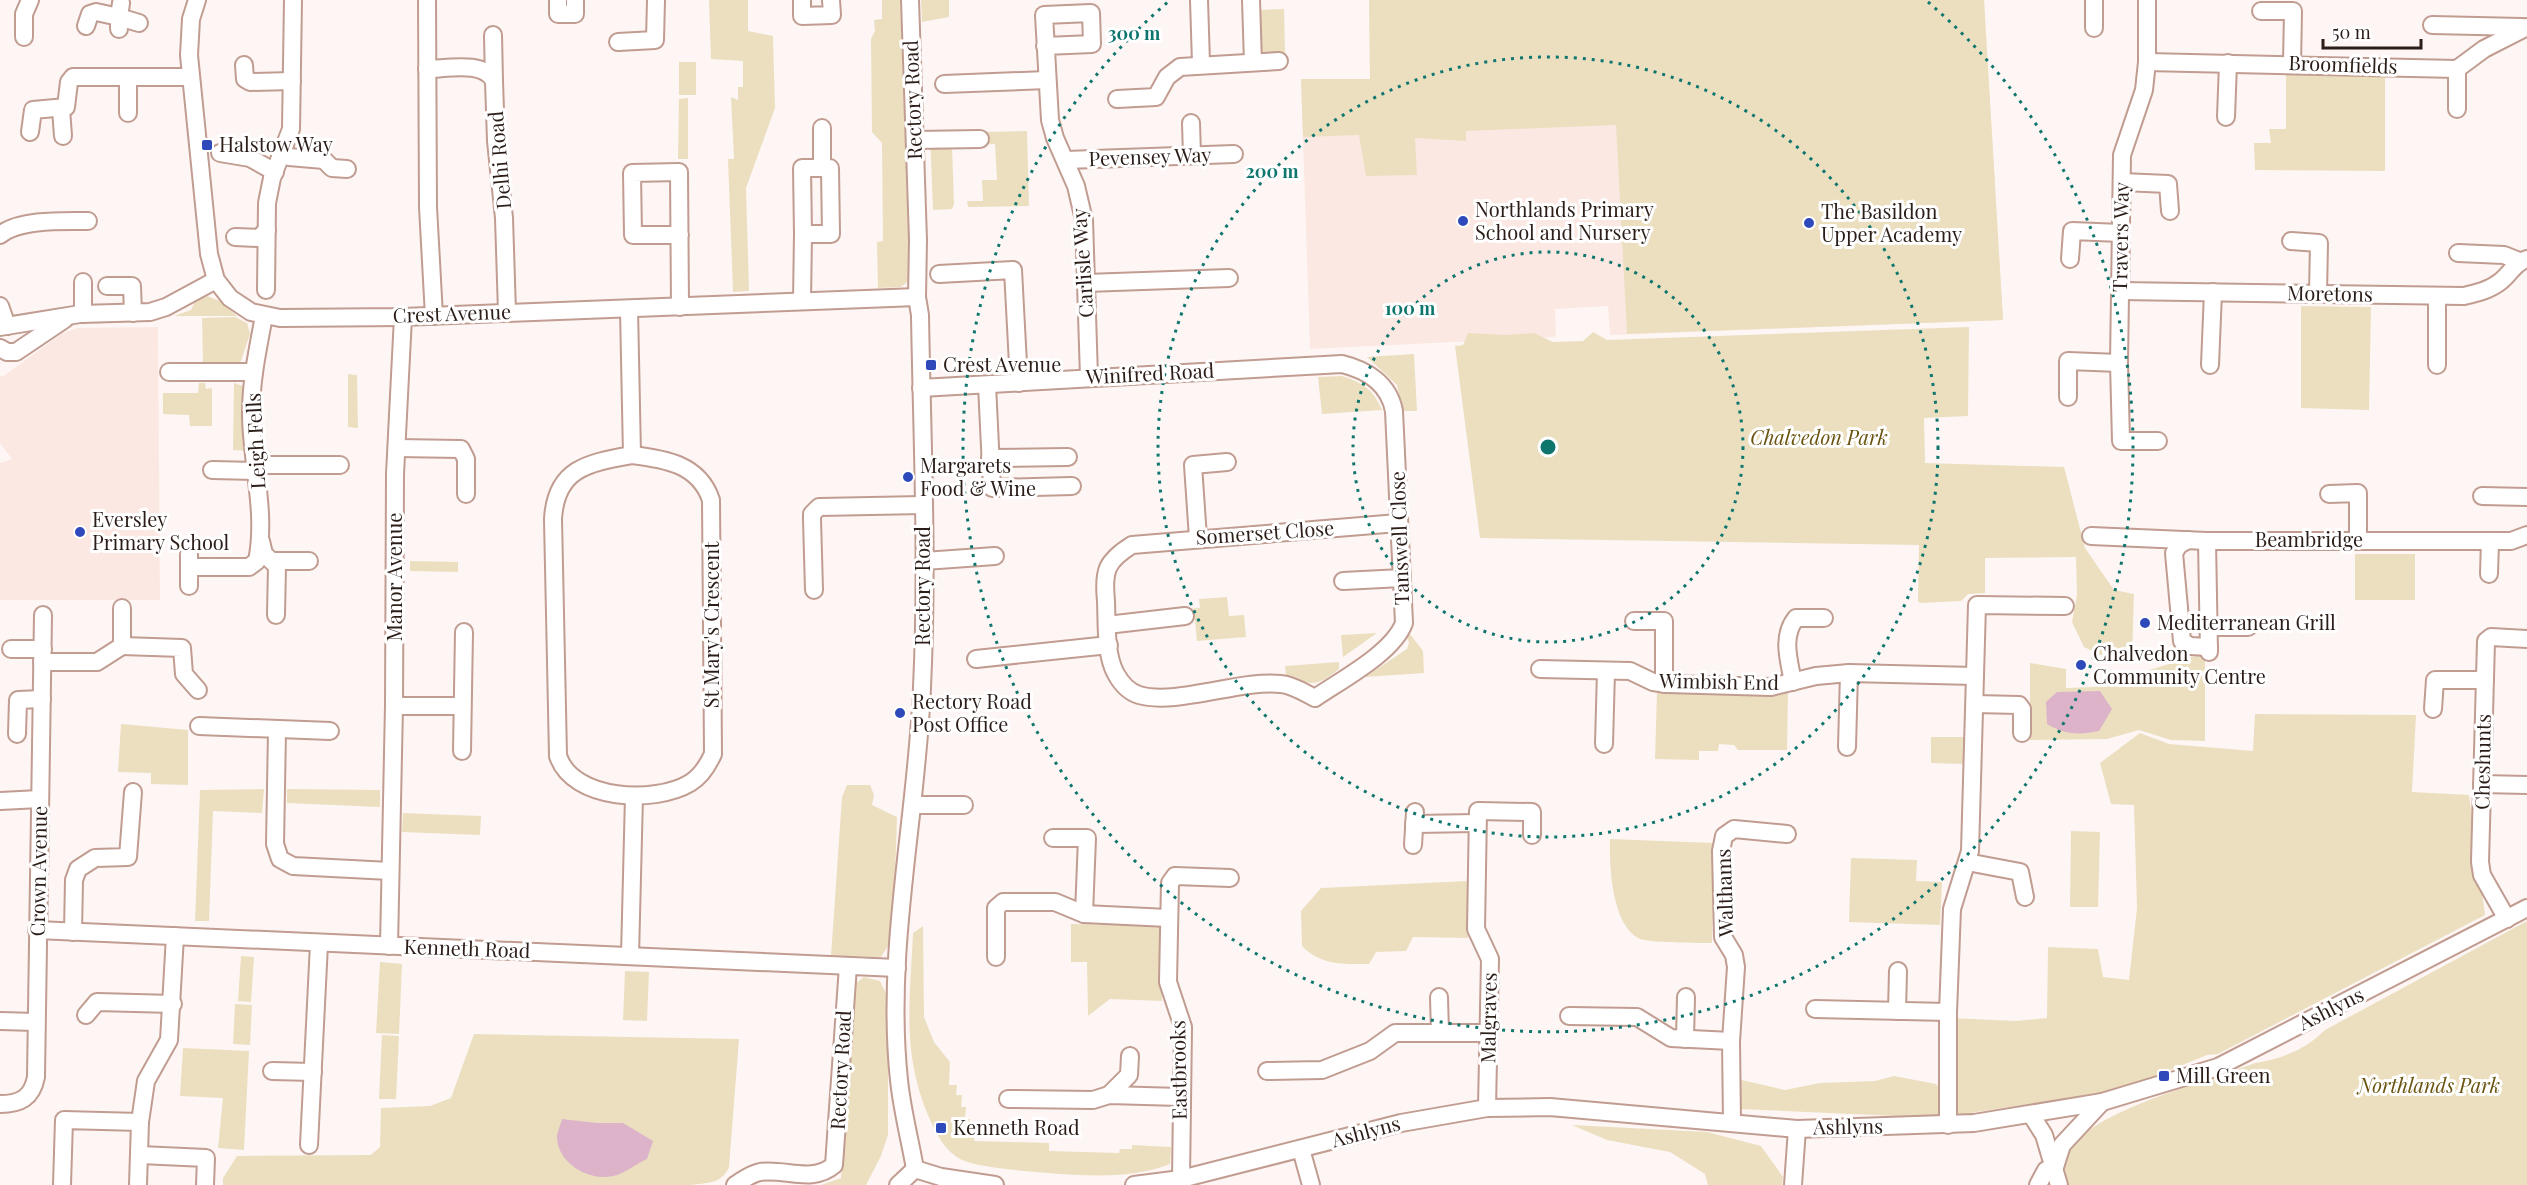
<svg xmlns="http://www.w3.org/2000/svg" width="2527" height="1185" viewBox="0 0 2527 1185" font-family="'Playfair Display',serif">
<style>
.built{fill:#fce8e2}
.green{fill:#ebdfc0}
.water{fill:#dcb3c9}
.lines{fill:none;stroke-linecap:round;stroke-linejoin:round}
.minor-casing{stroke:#c19c91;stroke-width:20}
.minor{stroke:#fff;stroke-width:16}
.ring{fill:none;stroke:#0f766e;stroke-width:3;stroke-dasharray:3 6}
.poi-dot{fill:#2d49ba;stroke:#fff;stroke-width:2}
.labels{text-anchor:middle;stroke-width:6;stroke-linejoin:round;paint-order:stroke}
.street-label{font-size:20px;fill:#2b1d18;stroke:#fff}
.poi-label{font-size:20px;fill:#2b1d18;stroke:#fff;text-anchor:start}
.park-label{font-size:20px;font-style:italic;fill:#69530f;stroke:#fff}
.centre{fill:#0f766e;stroke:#fff;stroke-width:3}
.ring-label{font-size:18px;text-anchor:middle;font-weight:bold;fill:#0f766e;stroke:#fff;stroke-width:6;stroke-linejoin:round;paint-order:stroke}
</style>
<rect width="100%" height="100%" fill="#fef6f4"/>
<g class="built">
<path d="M 1369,0 L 1984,0 L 2003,320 L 1610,335 L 1608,306 L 1555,309 L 1556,337 L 1310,349 L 1301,80 L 1370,79 Z"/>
<path d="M 158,327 L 160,600 L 0,600 L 0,463 L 12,459 L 0,443 L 0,375 L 2,377 L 63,333 L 78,328 Z"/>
</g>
<g class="green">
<path d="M 709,0 L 748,0 L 748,31 L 773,36 L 775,108 L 746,188 L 749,291 L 733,292 L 728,159 L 734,159 L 731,97 L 738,100 L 738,87 L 743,87 L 743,61 L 711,59 Z"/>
<path d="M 882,0 L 900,0 L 910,280 L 901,287 L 878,288 L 877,242 L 883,241 L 882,143 L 872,132 L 871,39 L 875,31 L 874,20 L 882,19 Z"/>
<path d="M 921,0 L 949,0 L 949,17 L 922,22 Z"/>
<path d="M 1369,0 L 1984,0 L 2003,320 L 1627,334 L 1616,125 L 1466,131 L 1466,141 L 1415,138 L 1417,175 L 1366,176 L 1359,135 L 1303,137 L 1301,79 L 1370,79 Z"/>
<path d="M 1284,9 L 1285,53 L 1261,54 L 1259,10 Z"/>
<rect x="679" y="62" width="17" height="33"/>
<path d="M 2286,71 L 2385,76 L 2385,171 L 2255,170 L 2254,143 L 2271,143 L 2269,129 L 2286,129 Z"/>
<path d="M 688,98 L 688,159 L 678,159 L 679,99 Z"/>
<path d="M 1027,131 L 1029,206 L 968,207 L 967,201 L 983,201 L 982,180 L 997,180 L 995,144 L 952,146 L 954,204 L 952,209 L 933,210 L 930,133 Z"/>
<path d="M 207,296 L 220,301 L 237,316 L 174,316 L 191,310 L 195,301 Z"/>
<path d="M 2301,306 L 2371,307 L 2369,410 L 2301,408 Z"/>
<path d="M 235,317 L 247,323 L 250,334 L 241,361 L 237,364 L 203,363 L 202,318 Z"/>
<path d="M 1969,327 L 1968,416 L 1924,418 L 1925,463 L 2064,467 L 2085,548 L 2114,590 L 2134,594 L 2132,659 L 2118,663 L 2084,647 L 2072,622 L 2077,595 L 2076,557 L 1985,558 L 1985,593 L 1968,594 L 1961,601 L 1920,603 L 1918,601 L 1919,545 L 1480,538 L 1455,346 L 1463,345 L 1468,333 L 1505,335 L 1534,333 L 1553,342 L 1583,341 L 1593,332 L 1607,340 Z"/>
<path d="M 1414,354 L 1417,411 L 1403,411 L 1397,385 L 1367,357 Z"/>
<path d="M 348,374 L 357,375 L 358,428 L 348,427 Z"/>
<path d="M 1342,376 C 1363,383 1373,389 1382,410 L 1322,414 L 1318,377 Z"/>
<path d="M 199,383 L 205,383 L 206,389 L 212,388 L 212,426 L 190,426 L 189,415 L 163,414 L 163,393 L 198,393 Z"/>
<path d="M 234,383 L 246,387 L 248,451 L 233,450 Z"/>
<rect x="2355" y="554" width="60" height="46"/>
<path d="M 410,561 L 458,562 L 458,572 L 410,571 Z"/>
<path d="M 1227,597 L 1229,616 L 1244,615 L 1246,637 L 1197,641 L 1195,620 L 1189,617 L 1188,609 L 1200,608 L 1199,599 Z"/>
<path d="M 1377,633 L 1343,657 L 1341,635 Z"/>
<path d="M 1410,634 L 1423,651 L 1424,673 L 1365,677 L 1407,649 L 1409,643 L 1407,637 Z"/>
<path d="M 2205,653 L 2205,741 L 2171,740 L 2139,730 L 2107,739 L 2030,740 L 2030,663 L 2066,669 L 2066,688 L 2094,687 Z"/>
<path d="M 1339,662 L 1339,669 C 1316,687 1312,686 1286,675 L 1285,666 Z"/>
<path d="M 1657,691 L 1788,693 L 1787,750 L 1738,750 L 1734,745 L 1719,744 L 1718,751 L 1699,751 L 1699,760 L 1655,759 Z"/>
<path d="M 2255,714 L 2416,715 L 2412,792 L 2469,795 L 2485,915 L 2218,1054 L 2207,1055 L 2121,1090 L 1951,1116 L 1950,1018 L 2015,1021 L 2047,1018 L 2048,947 L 2098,949 L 2103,977 L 2129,980 L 2137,908 L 2134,805 L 2111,804 L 2100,763 L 2140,733 L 2169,744 L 2253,751 Z"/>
<path d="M 121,724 L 188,730 L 188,785 L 151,784 L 151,773 L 118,772 Z"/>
<path d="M 1931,737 L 1966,737 L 1966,764 L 1931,763 Z"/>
<path d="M 847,785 L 870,785 L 874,795 L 872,805 L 897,817 L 893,938 L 881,957 L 831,956 L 842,797 Z"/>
<path d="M 264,789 L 262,813 L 213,811 L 209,921 L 195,921 L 200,790 Z"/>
<path d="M 287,789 L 380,790 L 380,807 L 287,803 Z"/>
<path d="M 403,813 L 481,816 L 480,835 L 402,832 Z"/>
<path d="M 2071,831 L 2100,832 L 2098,907 L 2070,907 Z"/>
<path d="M 1610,839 L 1714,843 L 1712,943 C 1698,943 1647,943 1638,938 C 1612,924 1609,866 1610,839 Z"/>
<path d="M 1851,858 L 1917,860 L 1916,881 L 1942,882 L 1940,925 L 1849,922 Z"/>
<path d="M 1468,881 L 1468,938 L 1413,937 L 1406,951 L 1376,952 L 1369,964 C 1344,964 1321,966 1302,946 L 1301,911 L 1321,888 Z"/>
<path d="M 2527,921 L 2527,1185 L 2068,1185 C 2063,1173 2064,1156 2072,1146 C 2101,1108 2209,1081 2255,1063 C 2282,1059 2306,1049 2325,1030 Z"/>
<path d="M 1071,924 L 1161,925 L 1162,1001 L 1110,999 L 1088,1016 L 1087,962 L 1071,962 Z"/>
<path d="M 923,926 L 924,1017 L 934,1042 L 950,1062 L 949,1085 L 957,1085 L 956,1095 L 962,1095 L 961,1107 L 966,1107 L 965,1119 L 970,1119 L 969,1130 L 975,1130 L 974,1141 L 1049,1143 L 1049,1151 L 1119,1153 L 1120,1149 L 1132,1149 L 1132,1145 L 1171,1147 L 1170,1164 C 1133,1179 1087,1176 1048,1173 C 1026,1171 980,1168 962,1160 C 945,1151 939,1138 931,1122 C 901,1055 910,1004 913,933 Z"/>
<path d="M 241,956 L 254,957 L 251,1002 L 238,1001 Z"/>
<path d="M 380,962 L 402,964 L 399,1034 L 376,1033 Z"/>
<path d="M 625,971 L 649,972 L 647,1021 L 623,1020 Z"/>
<path d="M 864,977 L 880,981 L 888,998 L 888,1135 L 881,1156 L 866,1185 L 821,1185 L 841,1178 L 855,984 Z"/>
<path d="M 235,1004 L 252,1005 L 250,1045 L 233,1044 Z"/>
<path d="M 474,1034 L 739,1039 L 729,1167 C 722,1184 706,1183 691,1185 L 223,1185 L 223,1178 L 237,1156 L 371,1155 L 380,1147 L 381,1108 L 430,1106 L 451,1098 Z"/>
<path d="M 382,1035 L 399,1036 L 396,1099 L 379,1099 Z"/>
<path d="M 183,1048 L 249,1051 L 244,1150 L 218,1148 L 223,1098 L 180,1096 Z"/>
<path d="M 1894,1076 L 1936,1084 L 1947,1094 L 1941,1118 L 1739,1109 L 1737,1079 L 1785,1090 L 1820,1083 L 1875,1081 Z"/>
<path d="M 1572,1125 L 1707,1132 L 1761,1146 L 1783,1177 L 1782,1185 L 1708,1185 L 1705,1174 L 1670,1152 L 1607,1140 Z"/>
</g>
<g class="water">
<path d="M 2100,691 L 2112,709 L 2099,731 C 2079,735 2065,735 2047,724 L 2046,702 L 2057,692 Z"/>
<path d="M 562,1119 L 596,1123 L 623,1123 L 653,1141 L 647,1159 C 636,1164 624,1174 613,1176 C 590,1182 557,1163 557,1137 C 557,1132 561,1124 562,1119 Z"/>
</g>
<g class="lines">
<g class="minor-casing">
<g id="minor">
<path d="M 197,0 L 191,19 L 189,55 L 209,254 L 216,280 L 230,298 L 251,312 L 280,318 L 403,317 L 917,297"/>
<path d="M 427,0 L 428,207 L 434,316"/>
<path d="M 558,0 L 558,14 L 575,14 L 575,0"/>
<path d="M 802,0 L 802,16 L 832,15 L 831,0"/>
<path d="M 910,0 L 918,240 L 917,297 L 920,315 C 922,438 928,563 922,687 C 917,817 885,949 899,1080 C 902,1110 910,1140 915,1169"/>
<path d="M 1199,0 L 1201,63"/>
<path d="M 1251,0 L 1253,62"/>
<path d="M 2147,0 L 2147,62 L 2144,90 L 2122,155 L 2119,363 L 2121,441 L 2158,441"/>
<path d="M 2261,11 L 2293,11 L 2292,64"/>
<path d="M 2432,25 L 2522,27"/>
<path d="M 86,26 L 90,14 L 96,12 L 119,17 L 121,3"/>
<path d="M 2094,28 L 2094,0"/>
<path d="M 119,29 L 119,17 L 139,23"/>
<path d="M 493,35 L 494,81"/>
<path d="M 24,37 L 24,14 L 30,0"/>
<path d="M 618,42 L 655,40 L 656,0"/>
<path d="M 1045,46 L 1092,44 L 1091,13 L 1044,15 L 1050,120 L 1055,138 L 1076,186 L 1084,220 L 1089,377"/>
<path d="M 2147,62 L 2457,69 L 2484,49 L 2527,27"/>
<path d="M 244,65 L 245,79 L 250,82 L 292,81"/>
<path d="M 427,69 C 446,69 484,60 494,81 L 496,141 L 504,218 L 507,312"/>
<path d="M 944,84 L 1047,80"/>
<path d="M 1117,99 L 1156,97 L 1167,77 L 1180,67 L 1279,61"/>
<path d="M 61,109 L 63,136"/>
<path d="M 2457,109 L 2457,69"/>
<path d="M 128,113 L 128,77"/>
<path d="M 2226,117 L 2228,63"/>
<path d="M 1191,123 L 1192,155"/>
<path d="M 822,128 L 822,168 L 830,168 L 831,234 L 803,234 L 802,168 L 822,168"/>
<path d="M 30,132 L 33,110 L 66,107 L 69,82 L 73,77 L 190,77"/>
<path d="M 915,140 L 980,139"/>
<path d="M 220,153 L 250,158 L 275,172"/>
<path d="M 284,153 L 289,157 L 324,160 L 332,168 L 347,169"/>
<path d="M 1066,160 L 1234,154"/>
<path d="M 2122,182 L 2168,184 L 2170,211"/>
<path d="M 0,235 C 19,219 63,221 88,221"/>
<path d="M 680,235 L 633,235 L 632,173 L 679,172 L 680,307"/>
<path d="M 235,237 L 259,238 L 267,230"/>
<path d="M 2291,241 L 2319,243 L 2318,294"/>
<path d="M 2458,253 L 2504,255 L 2519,261"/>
<path d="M 2070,259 L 2072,231 L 2121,233"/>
<path d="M 939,274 L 1013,270 L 1019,383"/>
<path d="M 83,282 L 83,314"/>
<path d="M 1086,283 L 1229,278"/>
<path d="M 107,286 L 132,286 L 133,313"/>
<path d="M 266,290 L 267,203 L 272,178 L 291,129 L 293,0"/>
<path d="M 2120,291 L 2464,296 C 2477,293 2490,290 2501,281 C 2511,273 2515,262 2527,259"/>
<path d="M 802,301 L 803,234"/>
<path d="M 0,306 L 7,326"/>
<path d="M 629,309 L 632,455"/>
<path d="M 0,327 L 80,314 L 150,312 L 166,307 L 216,280"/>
<path d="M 0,348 L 7,352 L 16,352 L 65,319"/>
<path d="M 2210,365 L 2213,292"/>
<path d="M 2437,365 L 2437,297"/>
<path d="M 169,372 L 254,372"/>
<path d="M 987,385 L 992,488 L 1072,486"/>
<path d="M 921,388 L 1342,364 C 1367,370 1389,384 1394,411 L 1404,623 C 1393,653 1341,680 1315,698 C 1305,693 1293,685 1281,684 C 1242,679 1176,706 1139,695 C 1129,692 1121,683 1116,674 C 1105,654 1107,624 1106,601 C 1103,571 1106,561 1132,545 L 1398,523"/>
<path d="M 2068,397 L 2068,361 L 2119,363"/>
<path d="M 397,448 L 461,449 L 466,459 L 466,494"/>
<path d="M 632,455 C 665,459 699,464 711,500 L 713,754 C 708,765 700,777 690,783 C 655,804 573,801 558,756 L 553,519 C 556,468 588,463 632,455 Z"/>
<path d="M 990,458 L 1068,457"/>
<path d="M 256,465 L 340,465"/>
<path d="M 212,470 L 256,471"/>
<path d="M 2329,494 L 2358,493 L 2358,539"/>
<path d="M 2482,496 L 2527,497"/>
<path d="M 2091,536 L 2207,541 L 2511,541 L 2527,535"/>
<path d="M 1198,538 L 1193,465 L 1227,462"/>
<path d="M 2188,540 L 2179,545 L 2174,553 L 2182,641 L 2190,646 L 2209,647"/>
<path d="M 261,541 L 264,554 L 277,566 L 276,615"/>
<path d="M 2207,541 L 2209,652"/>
<path d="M 189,554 L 189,586"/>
<path d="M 274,561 L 309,561"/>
<path d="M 924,561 L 995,556"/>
<path d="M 189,567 L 249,567 L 257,561 C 267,512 251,462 251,413 C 251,380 258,348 264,316"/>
<path d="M 2489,574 L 2490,541"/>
<path d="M 1343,581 L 1402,578"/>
<path d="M 814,590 L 812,519 L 812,514 L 819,507 L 923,505"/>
<path d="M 1634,621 L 1664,621 L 1664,684"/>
<path d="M 1107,625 L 1185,616"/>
<path d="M 2208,627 L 2248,627"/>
<path d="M 122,646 L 182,648 L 184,674 L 198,690"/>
<path d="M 122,646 L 122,608"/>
<path d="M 11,649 L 43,649"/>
<path d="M 976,659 L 1109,645"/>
<path d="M 42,662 L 97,662 L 122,646"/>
<path d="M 1540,669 L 1630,671 L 1653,682 L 1667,684 L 1771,687 L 1816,676 L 1849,673 L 1975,676"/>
<path d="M 1793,682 C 1789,660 1781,637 1796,618 L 1824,618"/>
<path d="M 1975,704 L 2019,705 L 2022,709 L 2022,733"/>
<path d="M 394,706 L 462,706"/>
<path d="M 2433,709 L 2435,680 L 2485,680"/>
<path d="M 199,726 L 330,731"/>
<path d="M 277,731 L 275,844 L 280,859 L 293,866 L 390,871"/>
<path d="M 17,734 L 18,700 L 42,699"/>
<path d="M 1604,744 L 1606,671"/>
<path d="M 1847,747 L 1849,673"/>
<path d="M 462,751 L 464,632"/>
<path d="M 2482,784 L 2527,785"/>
<path d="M 0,801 L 40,799"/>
<path d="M 913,805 L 964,805"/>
<path d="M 1414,824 L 1477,823"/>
<path d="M 1053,838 L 1087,838 L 1084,914"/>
<path d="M 1413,845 L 1415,812"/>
<path d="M 1967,862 L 2020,872 L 2025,897"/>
<path d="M 2507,919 L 2482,875 L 2480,862 L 2486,641 L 2491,637 L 2527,639"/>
<path d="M 37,930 L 897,968"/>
<path d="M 73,932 L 74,880 L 78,869 L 95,858 L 128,857 L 133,792"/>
<path d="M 389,946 L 394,706 L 395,474 L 403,317"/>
<path d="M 630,956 L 634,796"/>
<path d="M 996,957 L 996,908 L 1003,902 L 1055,902 L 1084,914 L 1168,918"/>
<path d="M 1439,997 L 1440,1033"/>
<path d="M 1815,1009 L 1948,1012"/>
<path d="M 1897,1011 L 1898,971"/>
<path d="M 86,1015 L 97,1002 L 173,1004"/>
<path d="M 1569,1016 L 1637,1017 L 1671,1038 L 1731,1041"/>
<path d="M 0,1021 L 36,1022"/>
<path d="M 1685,1039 L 1686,997"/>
<path d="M 272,1071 L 313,1072"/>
<path d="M 1267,1071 L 1322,1070 L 1370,1051 L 1395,1033 L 1489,1033"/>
<path d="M 1109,1095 L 1129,1075 L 1130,1056"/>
<path d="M 1008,1099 L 1093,1100 L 1109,1095 L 1180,1097"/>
<path d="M 0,1104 C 20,1104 32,1098 36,1077 L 43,615"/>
<path d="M 1487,1108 L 1490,959 L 1476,929 L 1478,811 L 1532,812 L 1532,835"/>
<path d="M 2032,1116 L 2044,1135 L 2059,1185"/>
<path d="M 1732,1122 L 1731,1041 L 1736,967 L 1734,955 L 1723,937 L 1721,851 L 1724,836 L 1734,829 L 1787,834"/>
<path d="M 1948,1125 L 1948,1012 L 1952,909 L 1970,851 L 1977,605 L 2065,606"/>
<path d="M 309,1145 L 319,944"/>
<path d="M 1301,1149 L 1311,1185"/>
<path d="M 140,1155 L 206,1158 L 205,1185"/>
<path d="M 915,1169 L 941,1177 L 995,1185"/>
<path d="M 1181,1179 L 1183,1027 L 1168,982 L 1170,883 L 1175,876 L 1230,878"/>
<path d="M 62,1185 L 64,1120 L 140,1122"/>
<path d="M 138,1185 L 140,1122 L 146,1081 L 169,1040 L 175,936"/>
<path d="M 735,1185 C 743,1180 750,1174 760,1172 C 785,1168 812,1184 834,1165 L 848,966"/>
<path d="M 898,1185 L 915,1169"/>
<path d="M 1134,1185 L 1181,1179 L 1401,1123 L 1487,1108 L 1550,1107 L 1797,1129 L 1974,1123 L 2102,1102 L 2218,1067 L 2527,908"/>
<path d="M 1793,1185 L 1797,1129"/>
<path d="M 2038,1185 L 2046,1170 L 2055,1167 L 2062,1145 L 2102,1102"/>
</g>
</g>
<use href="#minor" class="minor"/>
</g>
<g class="ring">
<circle cx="1548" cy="447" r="195"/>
<circle cx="1548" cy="447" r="390"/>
<path d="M1928 2A585 585 0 1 1 1168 2"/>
</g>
<g class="poi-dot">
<rect x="201" y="139" width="12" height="12" rx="3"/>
<circle cx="1463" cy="221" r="6"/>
<circle cx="1809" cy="223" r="6"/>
<rect x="925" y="359" width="12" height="12" rx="3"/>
<circle cx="908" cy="477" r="6"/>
<circle cx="80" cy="532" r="6"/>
<circle cx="2145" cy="623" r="6"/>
<circle cx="2081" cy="665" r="6"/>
<circle cx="900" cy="713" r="6"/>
<rect x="2158" y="1070" width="12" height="12" rx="3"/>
<rect x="935" y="1122" width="12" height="12" rx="3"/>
</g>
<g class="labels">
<g class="street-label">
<text transform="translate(2343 65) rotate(2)" y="7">Broomfields</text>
<text transform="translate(913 100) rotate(-92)" y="7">Rectory Road</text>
<text transform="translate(1150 157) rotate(-2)" y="7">Pevensey Way</text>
<text transform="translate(500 160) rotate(-95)" y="7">Delhi Road</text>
<text transform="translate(2121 237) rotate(-89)" y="7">Travers Way</text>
<text transform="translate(1083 263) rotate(-94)" y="7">Carlisle Way</text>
<text transform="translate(2330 294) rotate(1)" y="7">Moretons</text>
<text transform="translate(452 314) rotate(-2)" y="7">Crest Avenue</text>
<text transform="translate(1150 374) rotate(-3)" y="7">Winifred Road</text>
<text transform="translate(256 441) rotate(-93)" y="7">Leigh Fells</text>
<text transform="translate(1265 533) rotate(-4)" y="7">Somerset Close</text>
<text transform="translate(1400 538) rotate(-92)" y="7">Tanswell Close</text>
<text x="2309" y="547">Beambridge</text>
<text transform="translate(395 577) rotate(-90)" y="7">Manor Avenue</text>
<text transform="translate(923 586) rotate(-90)" y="7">Rectory Road</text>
<text transform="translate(712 625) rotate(-90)" y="7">St Mary's Crescent</text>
<text transform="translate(1719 682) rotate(1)" y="7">Wimbish End</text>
<text transform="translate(2483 762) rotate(-89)" y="7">Cheshunts</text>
<text transform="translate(39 871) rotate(-89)" y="7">Crown Avenue</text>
<text transform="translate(1725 893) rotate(-92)" y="7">Walthams</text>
<text transform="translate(467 949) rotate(2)" y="7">Kenneth Road</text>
<text transform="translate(2331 1009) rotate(-27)" y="7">Ashlyns</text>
<text transform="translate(1489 1018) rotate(-89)" y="7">Malgraves</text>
<text transform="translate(841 1070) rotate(-87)" y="7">Rectory Road</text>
<text transform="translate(1179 1070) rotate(-91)" y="7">Eastbrooks</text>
<text transform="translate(1848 1127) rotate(-1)" y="7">Ashlyns</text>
<text transform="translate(1366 1132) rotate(-15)" y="7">Ashlyns</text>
</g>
<g class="poi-label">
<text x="219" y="152">Halstow Way</text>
<text x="1475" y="217">Northlands Primary<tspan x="1475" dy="23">School and Nursery</tspan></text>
<text x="1821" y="219">The Basildon<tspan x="1821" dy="23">Upper Academy</tspan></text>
<text x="943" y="372">Crest Avenue</text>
<text x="920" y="473">Margarets<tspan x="920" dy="23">Food &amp; Wine</tspan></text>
<text x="92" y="527">Eversley<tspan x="92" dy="23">Primary School</tspan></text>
<text x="2157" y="630">Mediterranean Grill</text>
<text x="2093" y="661">Chalvedon<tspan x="2093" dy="23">Community Centre</tspan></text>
<text x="912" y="709">Rectory Road<tspan x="912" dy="23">Post Office</tspan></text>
<text x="2176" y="1083">Mill Green</text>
<text x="953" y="1135">Kenneth Road</text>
</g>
<g class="park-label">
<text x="1819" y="445">Chalvedon Park</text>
<text x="2429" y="1093">Northlands Park</text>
</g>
</g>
<circle cx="1548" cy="447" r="9" class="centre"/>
<g class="ring-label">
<text x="1134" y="40">300 m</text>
<text x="1272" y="178">200 m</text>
<text x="1410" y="315">100 m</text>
</g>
<path d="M2323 39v9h98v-9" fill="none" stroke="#2b1d18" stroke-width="3"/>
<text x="2332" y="39" font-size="18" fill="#2b1d18" stroke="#ffffff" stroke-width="4.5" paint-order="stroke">50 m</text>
</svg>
